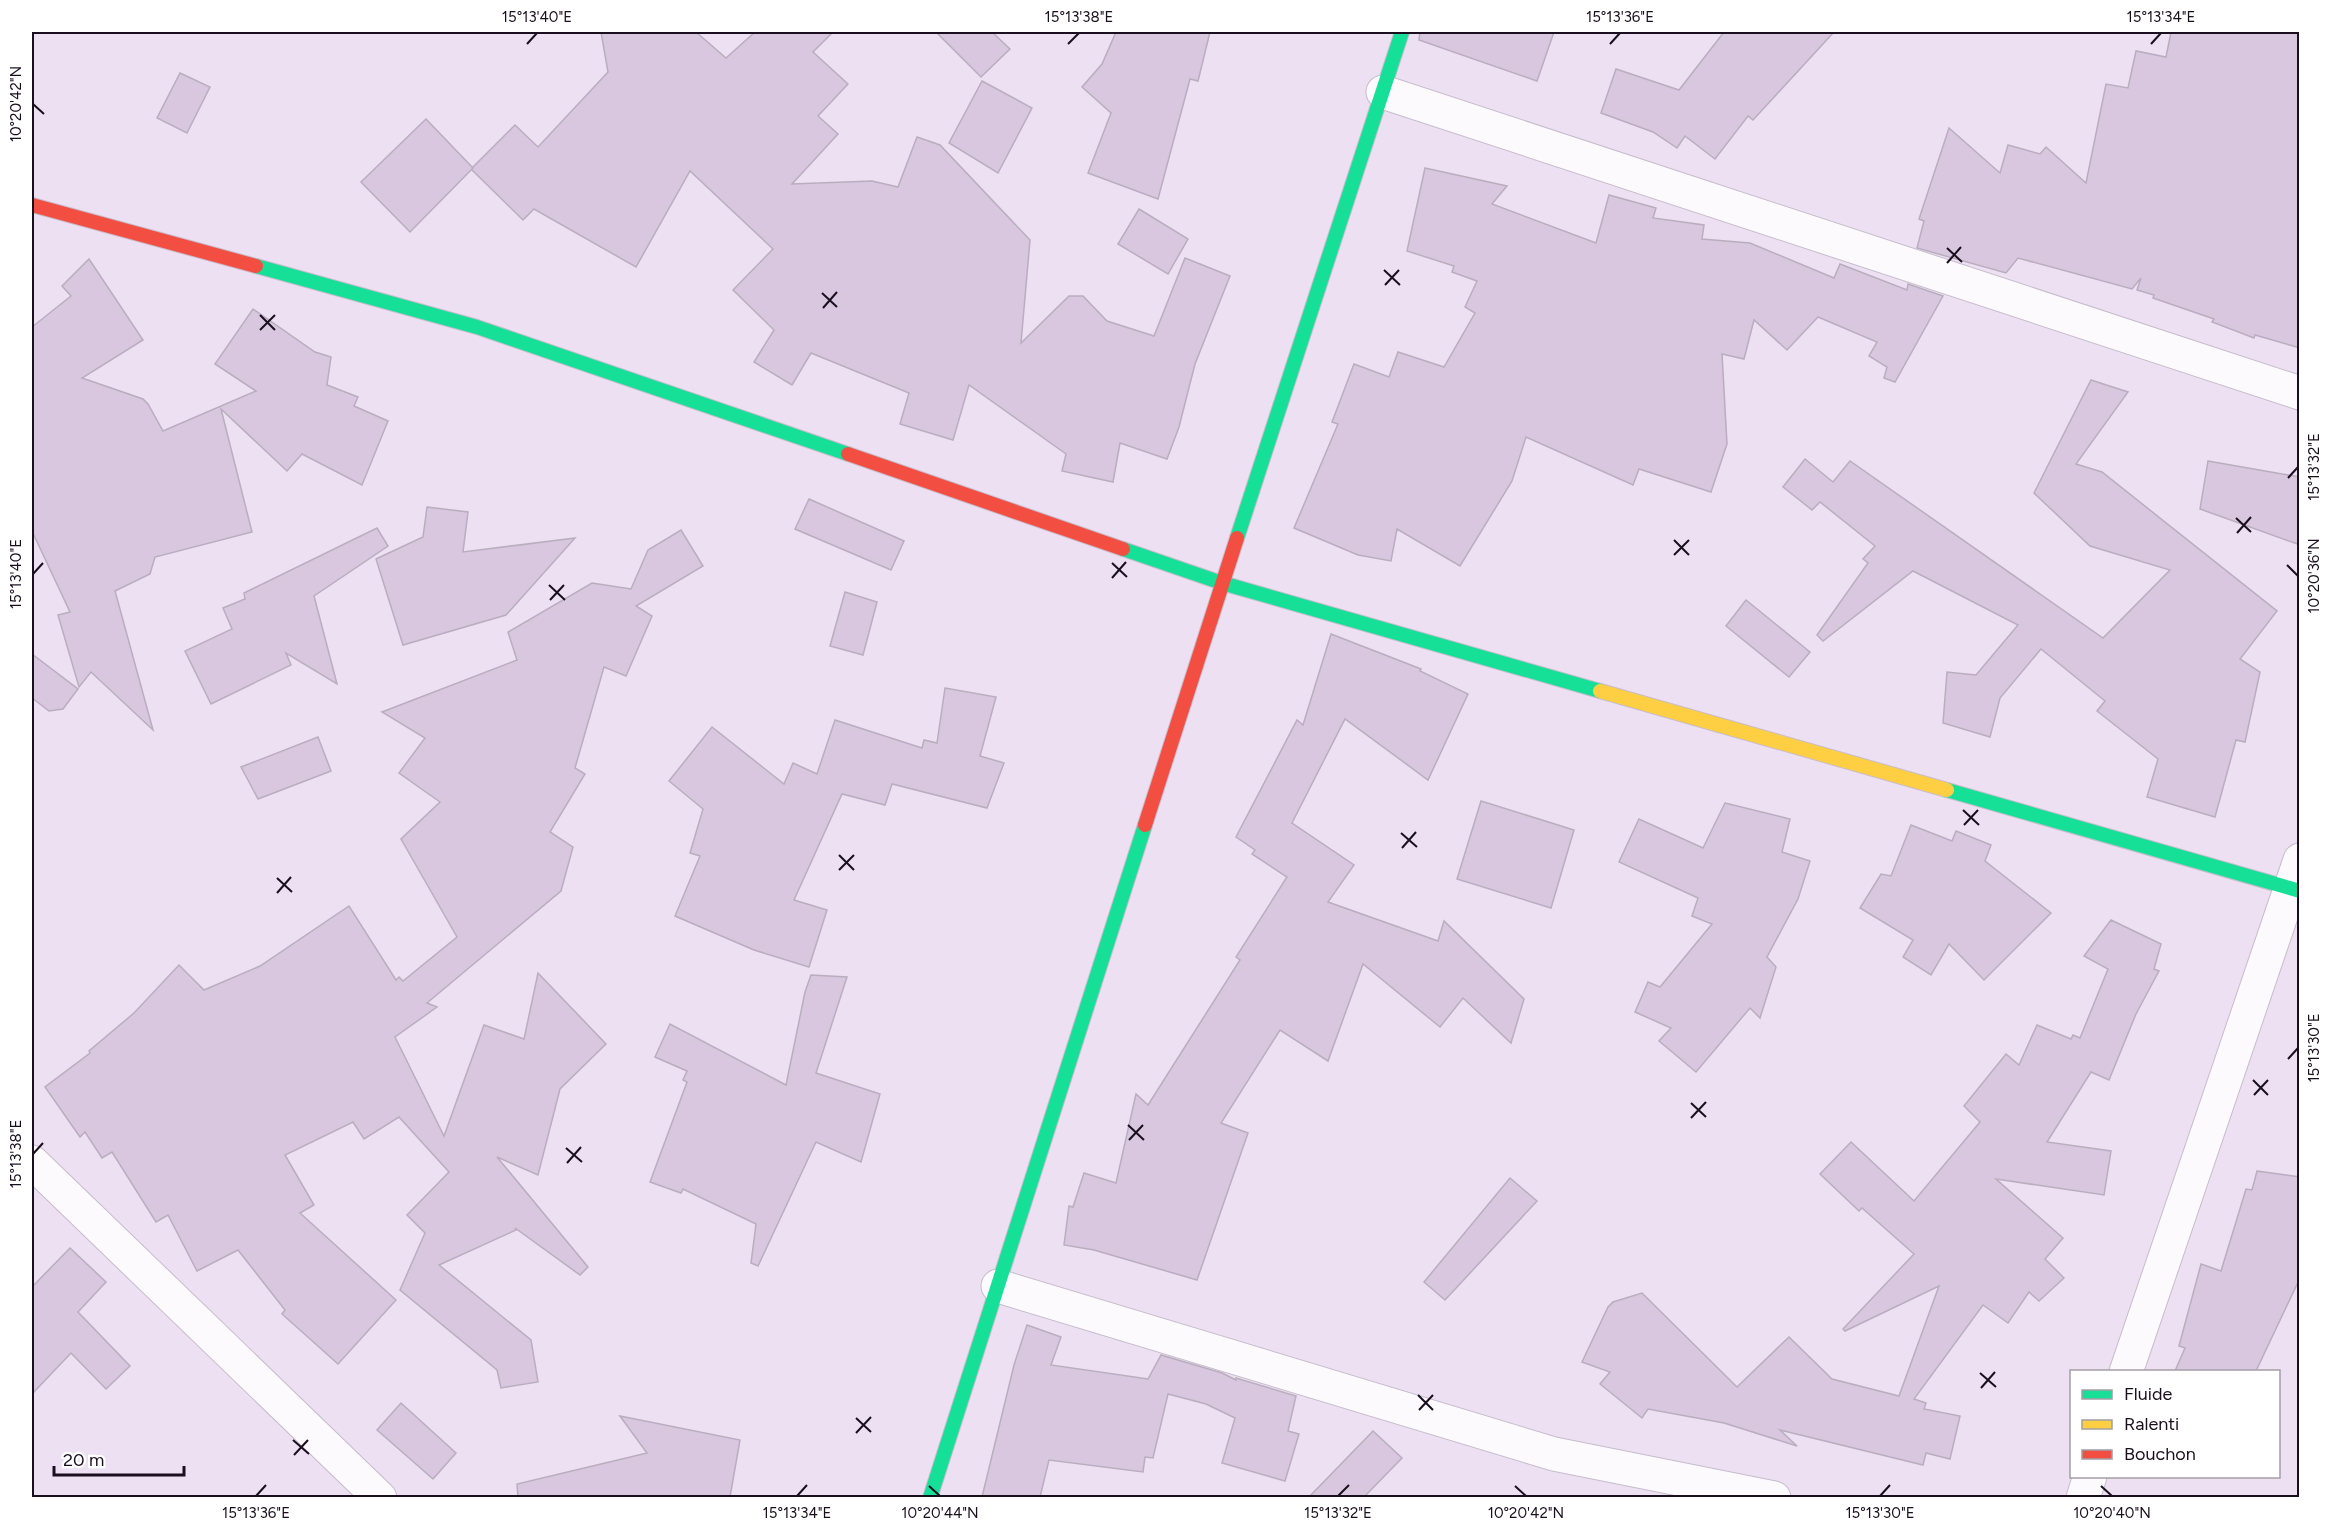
<svg xmlns="http://www.w3.org/2000/svg" width="2331" height="1529" viewBox="0 0 2331 1529" font-family="Figtree,sans-serif">
<style>
.building{fill:#d8c7df;stroke:#b9aebe;stroke-width:1.5}
.lines{fill:none;stroke-linecap:round;stroke-linejoin:round}
.street-casing{stroke:#c7bccc;stroke-width:35}
.fast-casing{stroke:#c7bccc;stroke-width:16}
.slow-casing{stroke:#c7bccc;stroke-width:16}
.jam-casing{stroke:#c7bccc;stroke-width:16}
.street{stroke:#fcfafd;stroke-width:33}
.fast{stroke:#16e098;stroke-width:14}
.slow{stroke:#ffcf43;stroke-width:14}
.jam{stroke:#f24e42;stroke-width:14}
.ticks{fill:none;stroke:#1a0f1e;stroke-width:2}
.neatline{fill:none;stroke:#1a0f1e;stroke-width:2}
.ticks-label{font-size:15px;text-anchor:middle;fill:#1a0f1e}
</style>
<rect width="100%" height="100%" fill="#ece0f2"/>
<g class="building">
<path d="M 601,32 L 696,32 L 726,58 L 755,32 L 833,32 L 813,52 L 848,84 L 818,116 L 838,134 L 792,184 L 872,181 L 898,187 L 917,137 L 940,145 L 1030,240 L 1021,343 L 1069,296 L 1083,296 L 1107,321 L 1154,336 L 1185,258 L 1230,276 L 1195,364 L 1179,427 L 1167,459 L 1120,443 L 1113,482 L 1062,471 L 1066,454 L 969,385 L 953,440 L 900,424 L 909,393 L 811,353 L 792,385 L 754,362 L 774,330 L 733,290 L 773,249 L 690,171 L 636,267 L 534,209 L 523,220 L 471,169 L 515,125 L 538,147 L 608,72 Z"/>
<path d="M 936,32 L 992,32 L 1010,49 L 981,77 Z"/>
<path d="M 1116,32 L 1210,32 L 1198,81 L 1190,79 L 1158,199 L 1088,173 L 1111,113 L 1082,87 L 1102,64 Z"/>
<path d="M 1420,32 L 1554,32 L 1537,81 L 1419,40 Z"/>
<path d="M 1724,32 L 1834,32 L 1753,120 L 1748,116 L 1715,159 L 1685,136 L 1677,148 L 1653,132 L 1601,113 L 1616,69 L 1679,90 Z"/>
<path d="M 2171,32 L 2300,32 L 2300,348 L 2255,335 L 2254,338 L 2212,322 L 2214,319 L 2153,298 L 2154,295 L 2137,290 L 2141,278 L 2132,289 L 2018,258 L 2006,273 L 1917,248 L 1924,221 L 1919,219 L 1949,128 L 2000,173 L 2008,145 L 2040,154 L 2046,147 L 2086,183 L 2106,84 L 2128,88 L 2136,51 L 2166,57 Z"/>
<path d="M 180,73 L 210,87 L 187,133 L 157,118 Z"/>
<path d="M 982,81 L 1032,108 L 998,173 L 949,143 Z"/>
<path d="M 426,119 L 473,168 L 410,232 L 361,182 Z"/>
<path d="M 1425,168 L 1507,186 L 1492,204 L 1596,243 L 1609,195 L 1656,208 L 1653,218 L 1704,225 L 1702,239 L 1750,243 L 1834,278 L 1840,264 L 1907,290 L 1908,284 L 1943,296 L 1895,382 L 1884,378 L 1887,367 L 1869,356 L 1877,342 L 1818,317 L 1787,350 L 1754,320 L 1744,359 L 1722,354 L 1727,444 L 1711,492 L 1639,469 L 1633,485 L 1526,437 L 1512,481 L 1460,566 L 1397,529 L 1391,561 L 1358,555 L 1294,528 L 1338,424 L 1332,422 L 1354,364 L 1389,377 L 1398,352 L 1444,367 L 1475,313 L 1465,307 L 1477,281 L 1452,272 L 1454,266 L 1407,251 Z"/>
<path d="M 1139,209 L 1188,239 L 1168,274 L 1118,244 Z"/>
<path d="M 89,259 L 143,340 L 82,378 L 143,399 L 148,404 L 163,431 L 256,391 L 215,364 L 253,309 L 315,352 L 331,357 L 327,385 L 358,397 L 354,406 L 388,421 L 362,485 L 302,454 L 287,471 L 221,409 L 252,532 L 155,557 L 150,574 L 115,591 L 153,730 L 91,672 L 79,687 L 58,615 L 70,612 L 32,531 L 32,327 L 71,296 L 62,286 Z"/>
<path d="M 2091,380 L 2128,392 L 2076,464 L 2102,472 L 2277,611 L 2240,659 L 2260,672 L 2245,742 L 2236,740 L 2215,817 L 2147,797 L 2158,759 L 2097,711 L 2105,701 L 2041,649 L 2000,698 L 1990,737 L 1943,723 L 1947,672 L 1976,675 L 2018,625 L 1913,571 L 1823,641 L 1817,635 L 1868,563 L 1863,559 L 1875,546 L 1820,502 L 1812,510 L 1783,487 L 1805,459 L 1833,482 L 1850,461 L 2103,638 L 2170,570 L 2090,546 L 2034,493 Z"/>
<path d="M 2208,461 L 2300,477 L 2300,545 L 2200,509 Z"/>
<path d="M 809,499 L 904,541 L 891,570 L 795,529 Z"/>
<path d="M 427,507 L 468,512 L 463,552 L 575,538 L 506,615 L 403,645 L 376,559 L 423,537 Z"/>
<path d="M 377,528 L 388,546 L 314,596 L 337,684 L 286,653 L 291,665 L 211,704 L 185,651 L 232,629 L 223,608 L 245,599 L 244,593 Z"/>
<path d="M 681,530 L 703,566 L 636,606 L 652,616 L 626,676 L 604,667 L 575,768 L 585,774 L 550,832 L 573,847 L 561,891 L 427,1003 L 437,1007 L 395,1037 L 444,1136 L 484,1025 L 524,1039 L 538,973 L 606,1044 L 560,1089 L 538,1175 L 497,1157 L 588,1267 L 580,1275 L 515,1228 L 516,1230 L 439,1265 L 531,1340 L 538,1382 L 501,1388 L 497,1370 L 400,1290 L 425,1233 L 407,1215 L 449,1172 L 399,1117 L 364,1139 L 353,1122 L 285,1155 L 314,1205 L 300,1213 L 396,1300 L 338,1364 L 282,1314 L 285,1310 L 238,1250 L 197,1271 L 168,1215 L 156,1222 L 112,1152 L 102,1158 L 85,1132 L 80,1137 L 45,1087 L 90,1053 L 89,1051 L 134,1013 L 179,965 L 204,990 L 260,966 L 349,906 L 396,980 L 399,977 L 403,981 L 457,937 L 401,839 L 440,802 L 399,773 L 425,738 L 382,712 L 517,660 L 508,632 L 592,583 L 631,589 L 648,550 Z"/>
<path d="M 845,592 L 877,602 L 863,655 L 830,646 Z"/>
<path d="M 1746,600 L 1810,652 L 1789,677 L 1726,626 Z"/>
<path d="M 1331,634 L 1421,669 L 1420,671 L 1468,694 L 1428,780 L 1345,719 L 1292,823 L 1354,865 L 1328,902 L 1438,941 L 1444,921 L 1524,999 L 1511,1043 L 1463,998 L 1440,1027 L 1363,964 L 1328,1061 L 1280,1030 L 1221,1123 L 1248,1133 L 1197,1280 L 1094,1250 L 1064,1245 L 1069,1206 L 1073,1207 L 1084,1173 L 1116,1183 L 1136,1094 L 1148,1105 L 1240,960 L 1236,957 L 1287,877 L 1252,854 L 1255,850 L 1236,837 L 1297,720 L 1303,725 Z"/>
<path d="M 32,654 L 78,689 L 63,709 L 49,711 L 32,698 Z"/>
<path d="M 945,688 L 996,697 L 980,756 L 1004,763 L 987,808 L 892,784 L 885,805 L 842,794 L 794,900 L 827,910 L 809,967 L 754,950 L 675,916 L 700,856 L 690,853 L 703,809 L 669,781 L 712,727 L 784,784 L 793,763 L 817,774 L 835,720 L 922,748 L 924,740 L 937,743 Z"/>
<path d="M 318,737 L 331,771 L 258,799 L 241,767 Z"/>
<path d="M 1481,801 L 1574,830 L 1551,908 L 1457,879 Z"/>
<path d="M 1725,803 L 1790,819 L 1782,852 L 1810,861 L 1798,899 L 1767,957 L 1776,967 L 1760,1018 L 1750,1008 L 1696,1072 L 1659,1041 L 1671,1028 L 1635,1012 L 1648,982 L 1660,987 L 1712,924 L 1692,916 L 1698,898 L 1619,862 L 1639,819 L 1703,848 Z"/>
<path d="M 1911,825 L 1952,841 L 1956,831 L 1991,845 L 1985,861 L 2051,913 L 1984,980 L 1949,944 L 1931,975 L 1903,957 L 1913,940 L 1860,908 L 1881,874 L 1891,876 Z"/>
<path d="M 2111,920 L 2161,944 L 2154,969 L 2159,971 L 2136,1014 L 2109,1080 L 2091,1072 L 2047,1142 L 2111,1151 L 2104,1195 L 1996,1179 L 2063,1238 L 2045,1259 L 2064,1278 L 2039,1301 L 2029,1292 L 2008,1323 L 1983,1305 L 1914,1399 L 1926,1403 L 1924,1409 L 1960,1416 L 1950,1459 L 1926,1453 L 1923,1465 L 1780,1430 L 1797,1446 L 1724,1423 L 1648,1409 L 1642,1418 L 1600,1384 L 1610,1372 L 1582,1362 L 1608,1307 L 1613,1302 L 1642,1293 L 1737,1387 L 1789,1337 L 1832,1379 L 1899,1396 L 1939,1286 L 1845,1331 L 1843,1329 L 1914,1254 L 1862,1208 L 1859,1211 L 1820,1174 L 1851,1142 L 1914,1201 L 1980,1122 L 1964,1106 L 2006,1054 L 2019,1065 L 2037,1025 L 2071,1039 L 2073,1035 L 2080,1038 L 2108,969 L 2084,956 Z"/>
<path d="M 811,975 L 847,977 L 816,1073 L 880,1094 L 861,1162 L 816,1142 L 758,1266 L 751,1263 L 756,1224 L 683,1189 L 681,1193 L 650,1182 L 687,1082 L 683,1080 L 687,1071 L 655,1057 L 670,1024 L 786,1085 L 805,992 Z"/>
<path d="M 2257,1171 L 2300,1177 L 2300,1278 L 2256,1371 L 2175,1371 L 2185,1348 L 2179,1346 L 2201,1264 L 2221,1271 L 2246,1189 L 2252,1190 Z"/>
<path d="M 1510,1178 L 1537,1201 L 1445,1300 L 1424,1282 Z"/>
<path d="M 70,1248 L 106,1282 L 78,1312 L 130,1366 L 106,1389 L 71,1353 L 32,1394 L 32,1287 Z"/>
<path d="M 1027,1325 L 1061,1337 L 1051,1365 L 1148,1379 L 1161,1355 L 1222,1373 L 1236,1380 L 1236,1378 L 1296,1396 L 1288,1431 L 1299,1434 L 1285,1481 L 1222,1463 L 1235,1418 L 1206,1404 L 1168,1394 L 1153,1458 L 1145,1457 L 1143,1472 L 1049,1460 L 1040,1497 L 982,1497 L 1014,1365 Z"/>
<path d="M 401,1403 L 456,1453 L 433,1479 L 377,1430 Z"/>
<path d="M 620,1416 L 740,1440 L 730,1497 L 518,1497 L 517,1484 L 647,1453 Z"/>
<path d="M 1373,1431 L 1402,1458 L 1364,1497 L 1309,1497 Z"/>
</g>
<g class="lines">
<g class="street-casing">
<g id="street">
<path d="M 1383,92 L 2300,393"/>
<path d="M 32,1162 L 380,1498"/>
<path d="M 998,1286 L 1554,1454 L 1774,1498"/>
<path d="M 2126,1372 L 2300,860"/>
<path d="M 2083,1498 L 2090,1476"/>
</g>
</g>
<g class="fast-casing">
<g id="fast">
<path d="M 256,266 L 477,327 L 848,454"/>
<path d="M 1237,538 L 1402,32"/>
<path d="M 1123,549 L 1222,583 L 1600,691"/>
<path d="M 1947,790 L 2300,891"/>
<path d="M 930,1498 L 1145,825"/>
</g>
</g>
<g class="slow-casing">
<path id="slow" d="M 1600,691 L 1947,790"/>
</g>
<g class="jam-casing">
<g id="jam">
<path d="M 32,205 L 256,266"/>
<path d="M 848,454 L 1123,549"/>
<path d="M 1145,825 L 1237,538"/>
</g>
</g>
<use href="#street" class="street"/>
<use href="#fast" class="fast"/>
<use href="#slow" class="slow"/>
<use href="#jam" class="jam"/>
</g>
<path class="ticks" d="M 527,44 L 537,33M 1068,44 L 1079,33M 1610,44 L 1620,33M 2151,44 L 2161,33M 33,104 L 44,114M 1947,248 L 1962,262M 1947,263 L 1961,247M 1384,270 L 1400,285M 1385,285 L 1399,270M 822,293 L 837,307M 823,308 L 837,292M 260,315 L 275,330M 260,330 L 275,315M 2288,478 L 2298,467M 2236,518 L 2251,532M 2237,533 L 2251,517M 1674,540 L 1689,555M 1674,555 L 1689,540M 1112,563 L 1127,577M 2287,565 L 2298,576M 33,574 L 43,563M 1112,578 L 1126,562M 549,585 L 565,600M 550,600 L 564,585M 1963,810 L 1979,825M 1964,825 L 1978,810M 1401,833 L 1417,847M 1402,848 L 1416,832M 839,855 L 854,870M 839,870 L 854,855M 277,878 L 292,892M 277,893 L 291,877M 2288,1059 L 2298,1048M 2253,1080 L 2268,1095M 2254,1095 L 2268,1080M 1691,1103 L 1706,1117M 1691,1118 L 1706,1102M 1128,1125 L 1144,1140M 1129,1140 L 1143,1125M 566,1148 L 582,1162M 33,1154 L 43,1143M 567,1163 L 581,1147M 1980,1373 L 1996,1387M 1981,1388 L 1995,1372M 1418,1395 L 1433,1410M 1419,1410 L 1433,1395M 856,1418 L 871,1432M 856,1433 L 871,1417M 293,1440 L 309,1454M 294,1455 L 308,1440M 929,1486 L 940,1496M 1515,1486 L 1526,1496M 2101,1486 L 2112,1496M 256,1496 L 266,1485M 797,1496 L 807,1485M 1338,1496 L 1349,1485M 1880,1496 L 1890,1485"/>
<rect width="2331" height="1529" fill="none" stroke="#ffffff" stroke-width="66"/>
<rect x="2070" y="1370" width="210" height="108" fill="#ffffff" stroke="#a39fa5" stroke-width="1.5"/>
<rect x="2082" y="1390" width="30" height="9" fill="#16e098" stroke="#a39fa5" stroke-width="1.5"/>
<text x="2124" y="1400" font-size="18" fill="#1a0f1e">Fluide</text>
<rect x="2082" y="1420" width="30" height="9" fill="#ffcf43" stroke="#a39fa5" stroke-width="1.5"/>
<text x="2124" y="1430" font-size="18" fill="#1a0f1e">Ralenti</text>
<rect x="2082" y="1450" width="30" height="9" fill="#f24e42" stroke="#a39fa5" stroke-width="1.5"/>
<text x="2124" y="1460" font-size="18" fill="#1a0f1e">Bouchon</text>
<path d="M54 1466v9h130v-9" fill="none" stroke="#1a0f1e" stroke-width="3"/>
<text x="63" y="1466" font-size="18" fill="#1a0f1e" stroke="#ffffff" stroke-width="4.5" paint-order="stroke">20 m</text>
<rect x="33" y="33" width="2265" height="1463" class="neatline"/>
<g class="ticks-label">
<text x="537" y="22">15°13'40"E</text>
<text x="1079" y="22">15°13'38"E</text>
<text x="1620" y="22">15°13'36"E</text>
<text x="2161" y="22">15°13'34"E</text>
<text transform="translate(16 104) rotate(-90)" y="5">10°20'42"N</text>
<text transform="translate(2314 467) rotate(-90)" y="5">15°13'32"E</text>
<text transform="translate(16 574) rotate(-90)" y="5">15°13'40"E</text>
<text transform="translate(2314 576) rotate(-90)" y="5">10°20'36"N</text>
<text transform="translate(2314 1048) rotate(-90)" y="5">15°13'30"E</text>
<text transform="translate(16 1154) rotate(-90)" y="5">15°13'38"E</text>
<text x="256" y="1518">15°13'36"E</text>
<text x="797" y="1518">15°13'34"E</text>
<text x="940" y="1518">10°20'44"N</text>
<text x="1338" y="1518">15°13'32"E</text>
<text x="1526" y="1518">10°20'42"N</text>
<text x="1880" y="1518">15°13'30"E</text>
<text x="2112" y="1518">10°20'40"N</text>
</g>
</svg>
